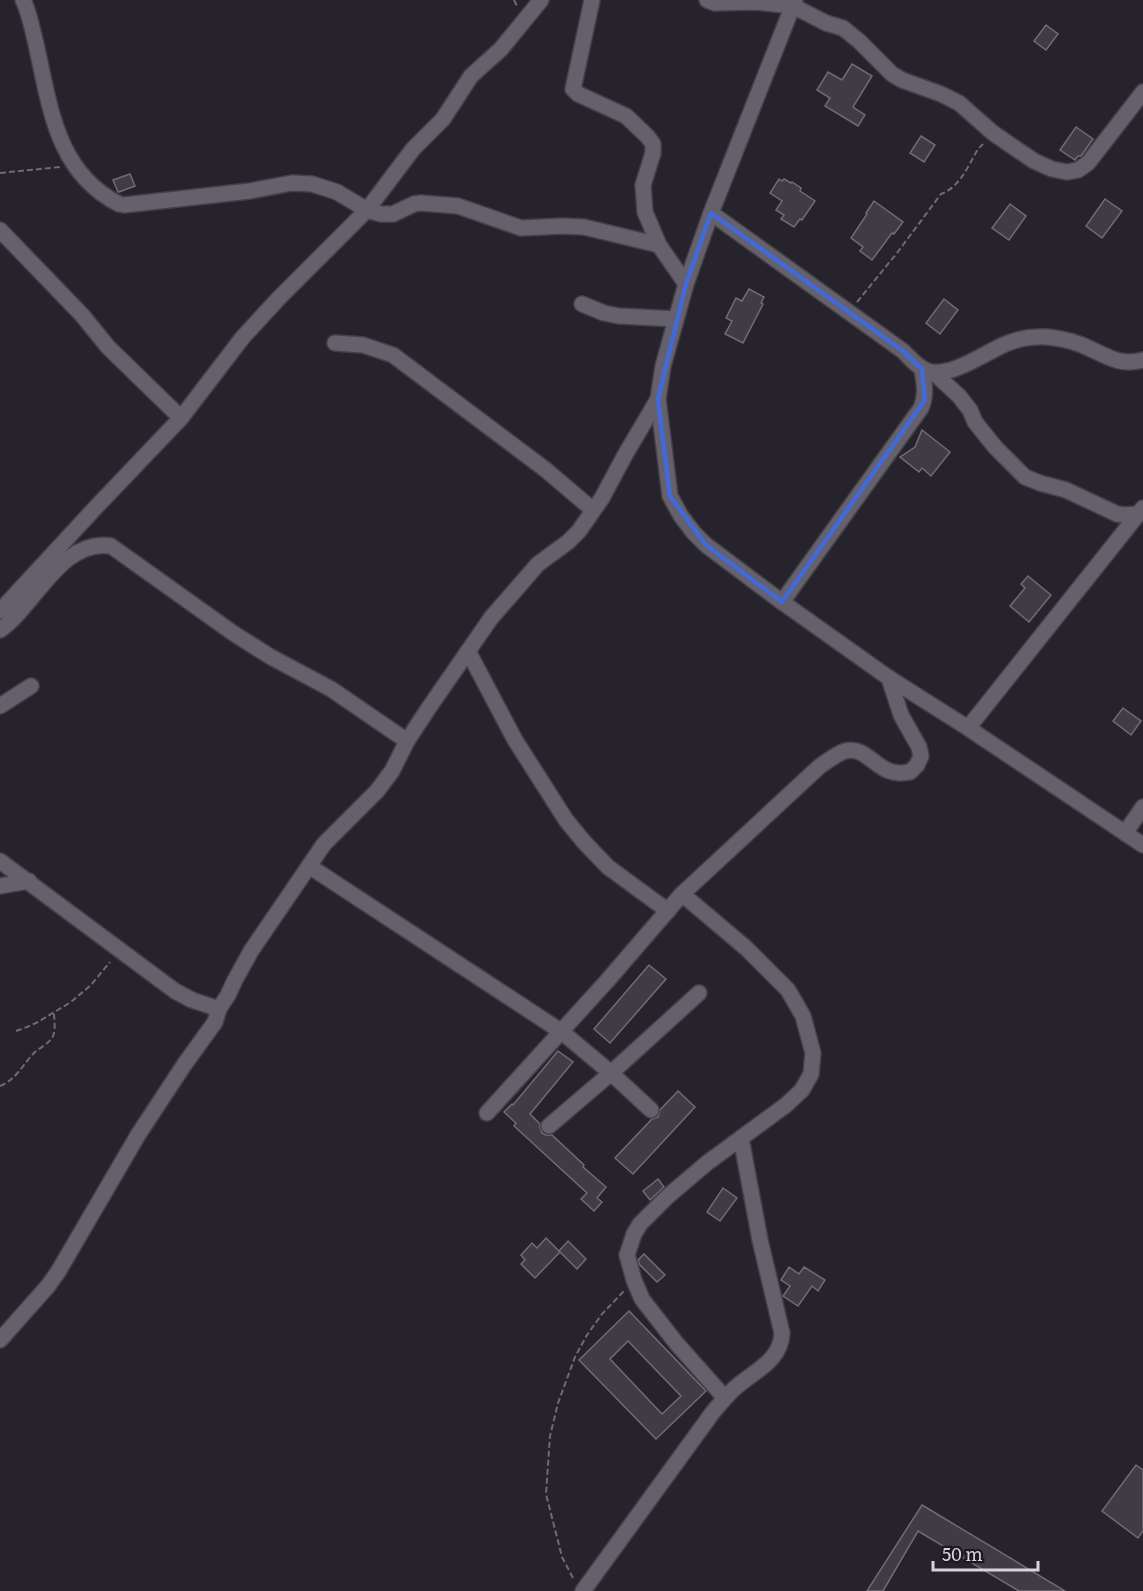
<svg xmlns="http://www.w3.org/2000/svg" width="1143" height="1591" viewBox="0 0 1143 1591" font-family="Literata,serif">
<style>
.building{fill:#3f3c45;stroke:#706c77;stroke-width:1.5;fill-rule:evenodd}
.lines{fill:none;stroke-linecap:round;stroke-linejoin:round}
.minor-casing{stroke:#434047;stroke-width:18}
.path{stroke:#6e6b73;stroke-width:2;stroke-dasharray:6 3;stroke-linecap:butt}
.minor{stroke:#65616c;stroke-width:15}
.marked{fill:none;stroke:#4269d8;stroke-width:4.5;stroke-linejoin:round}
</style>
<rect width="100%" height="100%" fill="#26232c"/>
<g class="building">
<path d="M 1046,25 L 1058,34 L 1046,50 L 1034,41 Z"/>
<path d="M 852,64 L 872,76 L 853,107 L 865,115 L 858,126 L 825,106 L 830,98 L 817,90 L 828,72 L 842,80 Z"/>
<path d="M 1076,127 L 1093,139 L 1081,156 L 1078,156 L 1075,160 L 1060,150 Z"/>
<path d="M 921,136 L 935,145 L 924,162 L 910,153 Z"/>
<path d="M 130,174 L 135,186 L 119,192 L 118,192 L 113,180 Z"/>
<path d="M 779,179 L 782,181 L 784,179 L 791,183 L 792,182 L 801,188 L 800,191 L 815,201 L 802,220 L 800,219 L 794,227 L 781,219 L 784,215 L 776,210 L 782,201 L 770,193 Z"/>
<path d="M 1105,199 L 1122,211 L 1102,238 L 1086,226 Z"/>
<path d="M 874,201 L 903,222 L 894,234 L 892,233 L 872,260 L 860,251 L 863,247 L 851,238 L 867,214 L 866,213 Z"/>
<path d="M 1010,204 L 1026,216 L 1009,240 L 992,228 Z"/>
<path d="M 749,289 L 764,297 L 761,303 L 763,304 L 743,343 L 725,334 L 732,321 L 726,318 L 736,298 L 742,301 Z"/>
<path d="M 944,299 L 958,310 L 940,334 L 926,323 Z"/>
<path d="M 922,430 L 950,452 L 931,476 L 922,468 L 919,472 L 900,457 L 915,447 Z"/>
<path d="M 1028,576 L 1051,595 L 1029,622 L 1010,606 L 1025,588 L 1021,584 Z"/>
<path d="M 1123,708 L 1141,721 L 1131,735 L 1113,721 Z"/>
<path d="M 649,965 L 666,979 L 610,1043 L 594,1029 Z"/>
<path d="M 558,1051 L 573,1062 L 530,1114 L 540,1124 L 540,1128 L 542,1133 L 546,1135 L 552,1135 L 584,1165 L 583,1167 L 606,1187 L 597,1198 L 602,1202 L 594,1211 L 581,1199 L 587,1193 L 514,1126 L 516,1123 L 504,1112 L 512,1104 L 513,1105 Z"/>
<path d="M 678,1091 L 695,1107 L 633,1174 L 615,1158 L 652,1119 L 658,1117 L 660,1110 Z"/>
<path d="M 658,1179 L 664,1187 L 650,1200 L 643,1191 Z"/>
<path d="M 723,1188 L 737,1198 L 720,1221 L 707,1212 Z"/>
<path d="M 546,1238 L 560,1252 L 535,1278 L 521,1264 L 525,1260 L 521,1255 L 532,1243 L 537,1248 Z"/>
<path d="M 568,1241 L 586,1259 L 577,1269 L 559,1251 Z"/>
<path d="M 644,1254 L 665,1275 L 657,1282 L 640,1265 L 638,1260 Z"/>
<path d="M 789,1267 L 799,1274 L 804,1267 L 825,1280 L 818,1291 L 812,1286 L 798,1306 L 783,1296 L 790,1286 L 781,1280 Z"/>
<path d="M 629,1311 L 706,1391 L 656,1439 L 579,1360 ZM 628,1341 L 681,1396 L 662,1414 L 610,1359 Z"/>
<path d="M 1136,1465 L 1143,1470 L 1143,1531 L 1138,1538 L 1102,1511 Z"/>
<path d="M 922,1505 L 1065,1591 L 1019,1591 L 918,1531 L 883,1591 L 867,1591 Z"/>
</g>
<g class="lines">
<g class="minor-casing">
<g id="minor">
<path d="M 23,0 C 30,14 32,29 36,44 C 50,106 56,172 119,204 L 124,205 L 250,191 L 292,183 L 312,184 L 337,192 L 367,210 L 381,214 L 393,214 L 414,204 L 421,203 L 458,206 L 521,228 L 562,226 L 584,227 L 659,245"/>
<path d="M 592,0 L 573,89 L 578,94 L 626,116 L 648,137 L 653,144 L 653,153 L 643,185 L 645,212 L 659,245 L 686,284"/>
<path d="M 707,0 L 715,3 L 756,2 L 793,6 L 826,23 L 843,28 L 859,41 L 892,74 L 902,80 L 941,94 L 959,103 L 993,133 L 1034,161 L 1052,169 L 1067,172 L 1078,170 L 1088,163 L 1143,92"/>
<path d="M 795,0 L 711,213 L 686,284 L 663,366 L 658,399 L 670,496 L 681,516 L 694,533 L 706,545 L 782,602 L 889,678 L 968,728 L 1143,845"/>
<path d="M 711,213 L 903,351 C 910,358 918,368 928,371 C 949,378 982,355 1001,346 C 1012,341 1024,337 1037,337 C 1052,336 1068,340 1082,345 C 1104,354 1118,367 1143,360"/>
<path d="M 0,230 L 82,315 L 108,347 L 181,418"/>
<path d="M 582,304 L 604,313 L 619,316 L 676,319"/>
<path d="M 335,343 L 363,345 L 393,355 L 546,470 L 593,510"/>
<path d="M 934,373 L 959,396 L 970,410 L 975,422 L 995,447 L 1025,477 L 1040,483 L 1066,490 L 1117,514 L 1125,515 L 1138,514"/>
<path d="M 782,602 L 921,408 C 927,394 924,383 922,369"/>
<path d="M 0,611 L 98,505 L 181,418 L 243,337 L 279,298 L 367,210 L 413,149 L 443,119 L 471,76 L 501,49 L 541,0"/>
<path d="M 0,630 C 35,606 61,538 111,546 L 233,633 L 271,657 L 331,689 L 407,741"/>
<path d="M 468,651 L 515,740 L 566,820 L 584,842 L 608,867 L 668,911"/>
<path d="M 0,706 L 31,686"/>
<path d="M 968,728 L 1143,508"/>
<path d="M 1125,833 L 1143,807"/>
<path d="M 0,861 L 175,991 L 192,1000 L 219,1009"/>
<path d="M 309,866 L 562,1032 L 611,1073 L 651,1110"/>
<path d="M 0,886 L 29,881"/>
<path d="M 682,894 L 746,948 L 788,990 L 803,1016 L 813,1053 L 811,1074 L 802,1090 L 786,1105 L 707,1163 L 667,1197 L 640,1224 L 634,1234 L 627,1255 L 634,1280 L 642,1299 L 677,1344 L 725,1398"/>
<path d="M 487,1113 L 607,981 L 682,894 L 820,766 C 828,761 836,754 845,751 C 862,746 873,764 887,770 C 895,774 902,773 910,772 L 917,765 L 921,756 L 919,747 L 901,715 L 889,678"/>
<path d="M 549,1126 L 611,1073 L 699,993"/>
<path d="M 0,1340 L 48,1286 L 58,1272 L 138,1135 L 184,1065 L 215,1022 L 219,1009 L 228,995 L 235,980 L 251,951 L 309,866 L 324,844 L 377,791 L 392,771 L 407,741 L 428,709 L 491,618 L 538,564 L 568,542 L 579,531 L 602,498 L 625,455 L 658,399"/>
<path d="M 583,1591 L 713,1412 C 720,1404 727,1395 735,1388 C 754,1371 781,1361 782,1333 L 760,1240 L 741,1138"/>
</g>
</g>
<g class="path">
<path d="M 514,0 L 518,8"/>
<path d="M 0,173 L 60,167"/>
<path d="M 857,302 L 897,253 L 941,194 C 960,187 968,166 978,149 L 983,144"/>
<path d="M 16,1031 L 27,1027 L 38,1022 L 71,1002 L 91,985 L 110,962"/>
<path d="M 0,1086 C 16,1080 23,1064 35,1052 C 41,1047 49,1044 53,1036 C 56,1029 54,1019 54,1012"/>
<path d="M 573,1578 L 562,1557 L 546,1494 L 550,1436 L 558,1403 L 575,1357 L 587,1335 L 602,1314 L 624,1291"/>
</g>
<use href="#minor" class="minor"/>
</g>
<path class="marked" d="M 711,213 L 903,351 L 922,369 L 925,400 L 782,602 L 706,545 L 670,496 L 658,399 L 686,284 Z"/>
<path d="M933 1561v9h105v-9" fill="none" stroke="#d6d4da" stroke-width="3"/>
<text x="942" y="1561" font-size="18" fill="#d6d4da" stroke="#1c1922" stroke-width="4.5" paint-order="stroke">50 m</text>
</svg>
